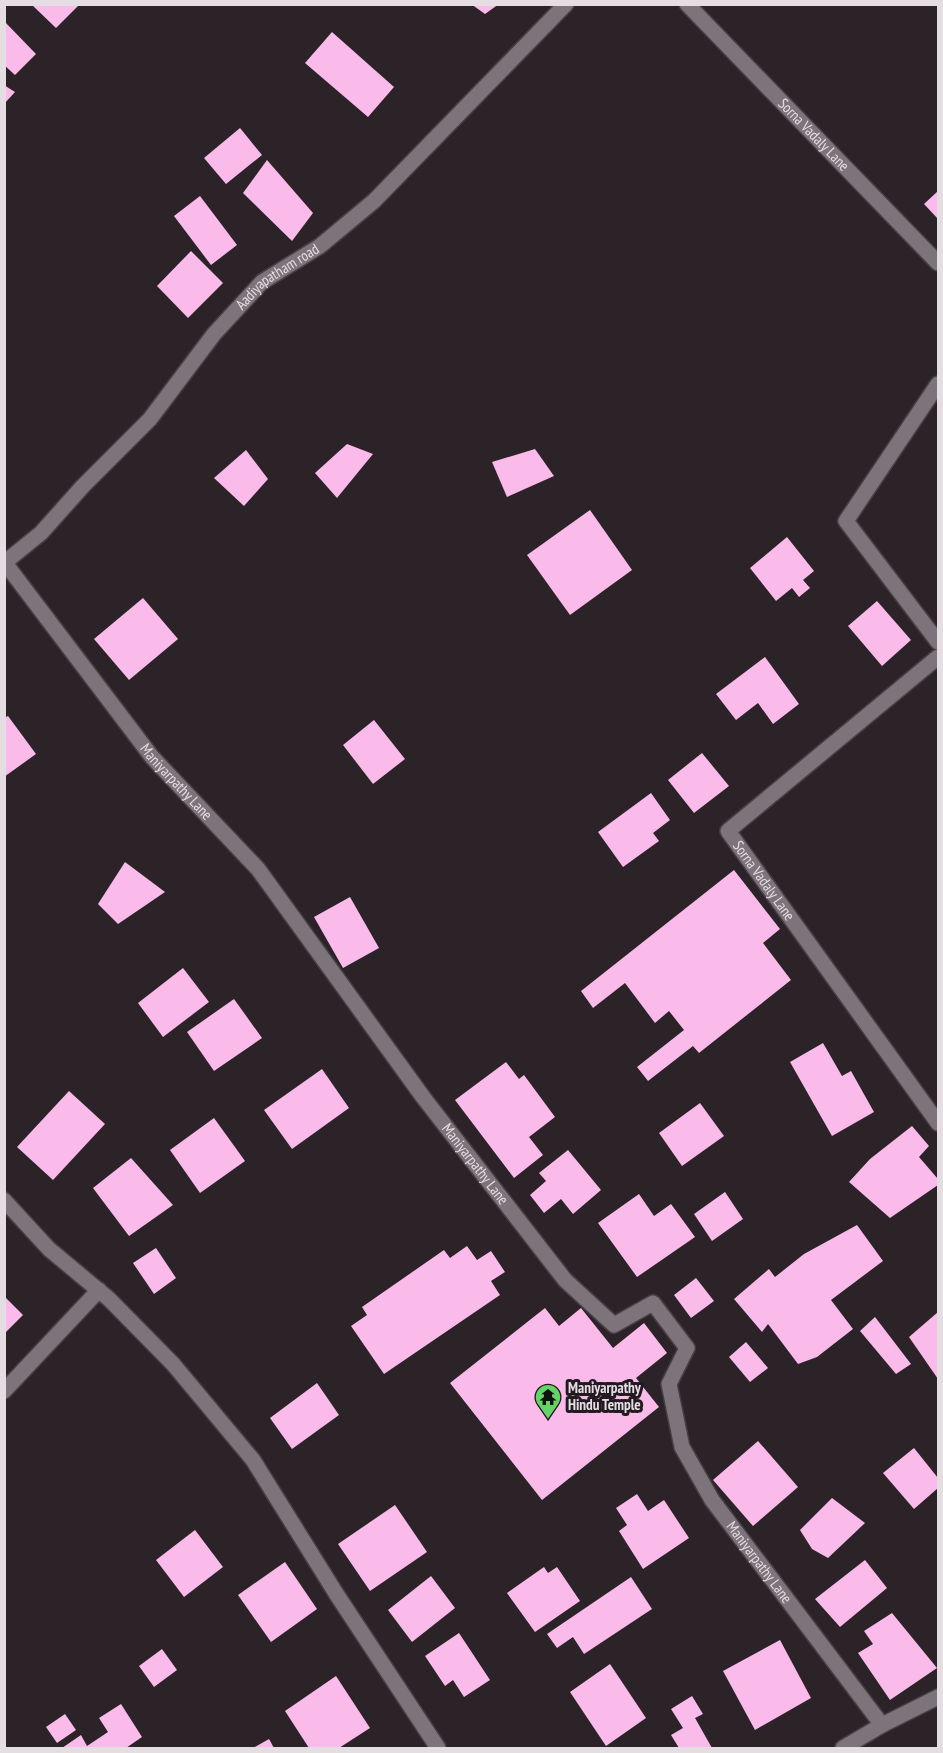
<svg xmlns="http://www.w3.org/2000/svg" width="943" height="1753" viewBox="0 0 943 1753" font-family="'PT Sans Narrow',sans-serif">
<style>
.building{fill:#fabaea}
.lines{fill:none;stroke-linecap:round;stroke-linejoin:round}
.minor-casing{stroke:#463f44;stroke-width:18}
.minor{stroke:#7d737a;stroke-width:15}
.labels{text-anchor:middle;stroke-width:6;stroke-linejoin:round;paint-order:stroke}
.street-label{font-size:15px;fill:#e4dee2;stroke:#221a20}
.poi-label{font-size:15px;font-weight:bold;fill:#e4dee2;stroke:#221a20;text-anchor:start}
</style>
<rect width="100%" height="100%" fill="#2c2329"/>
<g class="building">
<path d="M 471,4 L 499,4 L 485,14 Z"/>
<path d="M 32,5 L 79,5 L 56,28 Z"/>
<path d="M 4,21 L 36,54 L 15,75 L 4,65 Z"/>
<path d="M 332,32 L 394,87 L 368,117 L 305,63 Z"/>
<path d="M 4,85 L 15,92 L 4,104 Z"/>
<path d="M 240,128 L 262,155 L 226,184 L 204,158 Z"/>
<path d="M 267,160 L 313,213 L 292,241 L 243,193 Z"/>
<path d="M 938,191 L 938,219 L 924,204 Z"/>
<path d="M 200,196 L 237,245 L 211,265 L 174,216 Z"/>
<path d="M 191,251 L 223,283 L 188,318 L 157,286 Z"/>
<path d="M 347,444 L 373,454 L 337,498 L 315,473 Z"/>
<path d="M 535,449 L 554,476 L 507,497 L 492,462 Z"/>
<path d="M 246,450 L 268,479 L 244,506 L 214,478 Z"/>
<path d="M 590,510 L 632,570 L 570,615 L 527,555 Z"/>
<path d="M 787,537 L 814,571 L 803,580 L 810,588 L 799,597 L 792,588 L 776,601 L 750,568 Z"/>
<path d="M 143,598 L 178,639 L 129,680 L 94,639 Z"/>
<path d="M 877,601 L 911,640 L 882,666 L 848,626 Z"/>
<path d="M 765,657 L 799,704 L 773,724 L 758,703 L 736,720 L 716,694 Z"/>
<path d="M 8,716 L 36,754 L 4,777 L 4,718 Z"/>
<path d="M 374,720 L 405,759 L 373,784 L 343,745 Z"/>
<path d="M 702,753 L 729,786 L 694,813 L 668,780 Z"/>
<path d="M 651,793 L 670,820 L 653,833 L 659,841 L 623,867 L 598,832 Z"/>
<path d="M 125,862 L 165,892 L 118,924 L 98,904 Z"/>
<path d="M 734,870 L 780,929 L 763,943 L 791,980 L 699,1053 L 693,1046 L 648,1081 L 637,1067 L 684,1030 L 669,1011 L 655,1023 L 625,983 L 593,1008 L 581,991 Z"/>
<path d="M 350,897 L 379,948 L 343,968 L 314,917 Z"/>
<path d="M 183,968 L 209,1002 L 163,1037 L 138,1003 Z"/>
<path d="M 234,999 L 262,1038 L 214,1071 L 187,1032 Z"/>
<path d="M 823,1043 L 842,1076 L 851,1071 L 874,1112 L 832,1136 L 790,1062 Z"/>
<path d="M 506,1062 L 519,1079 L 524,1075 L 555,1117 L 529,1137 L 543,1155 L 514,1178 L 455,1100 Z"/>
<path d="M 322,1069 L 349,1108 L 292,1149 L 264,1110 Z"/>
<path d="M 69,1091 L 105,1124 L 53,1180 L 17,1147 Z"/>
<path d="M 700,1103 L 724,1136 L 682,1166 L 659,1133 Z"/>
<path d="M 214,1118 L 245,1161 L 200,1193 L 170,1150 Z"/>
<path d="M 912,1126 L 929,1146 L 919,1157 L 938,1179 L 938,1185 L 890,1218 L 849,1182 L 870,1159 Z"/>
<path d="M 568,1150 L 601,1190 L 573,1214 L 561,1199 L 544,1213 L 530,1195 L 546,1181 L 539,1173 Z"/>
<path d="M 131,1158 L 173,1205 L 129,1236 L 93,1188 Z"/>
<path d="M 725,1192 L 743,1219 L 712,1241 L 694,1214 Z"/>
<path d="M 639,1194 L 654,1216 L 671,1204 L 695,1237 L 637,1277 L 598,1223 Z"/>
<path d="M 857,1225 L 883,1261 L 831,1300 L 853,1329 L 817,1357 L 798,1364 L 768,1324 L 762,1332 L 734,1299 L 769,1269 L 775,1277 L 804,1254 Z"/>
<path d="M 467,1246 L 477,1260 L 491,1251 L 505,1272 L 491,1281 L 500,1295 L 384,1374 L 351,1326 L 367,1315 L 362,1307 L 444,1250 L 450,1258 Z"/>
<path d="M 156,1248 L 176,1278 L 154,1294 L 133,1263 Z"/>
<path d="M 696,1278 L 714,1301 L 691,1318 L 674,1295 Z"/>
<path d="M 4,1296 L 23,1315 L 4,1334 Z"/>
<path d="M 545,1308 L 559,1326 L 581,1308 L 613,1348 L 644,1323 L 667,1353 L 636,1378 L 659,1407 L 542,1500 L 450,1383 Z"/>
<path d="M 938,1312 L 938,1379 L 909,1337 Z"/>
<path d="M 875,1317 L 911,1364 L 896,1374 L 860,1331 Z"/>
<path d="M 746,1342 L 768,1368 L 750,1382 L 729,1357 Z"/>
<path d="M 317,1383 L 339,1415 L 292,1449 L 270,1418 Z"/>
<path d="M 758,1441 L 798,1487 L 753,1526 L 713,1480 Z"/>
<path d="M 914,1448 L 938,1478 L 938,1488 L 914,1509 L 883,1473 Z"/>
<path d="M 637,1494 L 648,1511 L 664,1500 L 689,1538 L 643,1569 L 619,1531 L 627,1525 L 616,1508 Z"/>
<path d="M 832,1498 L 865,1523 L 828,1558 L 812,1549 L 800,1530 Z"/>
<path d="M 395,1505 L 427,1552 L 370,1591 L 338,1544 Z"/>
<path d="M 195,1530 L 223,1567 L 184,1597 L 156,1560 Z"/>
<path d="M 865,1560 L 887,1588 L 840,1627 L 815,1599 Z"/>
<path d="M 285,1562 L 317,1609 L 271,1642 L 238,1595 Z"/>
<path d="M 544,1567 L 548,1573 L 557,1567 L 580,1601 L 535,1632 L 507,1593 Z"/>
<path d="M 431,1576 L 455,1608 L 412,1642 L 388,1610 Z"/>
<path d="M 631,1577 L 652,1609 L 584,1654 L 573,1637 L 557,1648 L 547,1634 Z"/>
<path d="M 892,1613 L 937,1668 L 890,1700 L 858,1653 L 873,1644 L 864,1631 Z"/>
<path d="M 459,1633 L 490,1680 L 464,1697 L 453,1680 L 445,1686 L 425,1656 Z"/>
<path d="M 780,1640 L 811,1698 L 755,1730 L 723,1671 Z"/>
<path d="M 162,1649 L 177,1670 L 154,1687 L 139,1666 Z"/>
<path d="M 610,1664 L 646,1718 L 606,1746 L 570,1692 Z"/>
<path d="M 336,1676 L 370,1728 L 339,1748 L 309,1748 L 285,1711 Z"/>
<path d="M 692,1696 L 703,1714 L 695,1718 L 712,1748 L 679,1748 L 671,1735 L 683,1728 L 671,1709 Z"/>
<path d="M 121,1704 L 142,1737 L 126,1748 L 62,1748 L 81,1735 L 87,1746 L 108,1732 L 99,1718 Z"/>
<path d="M 65,1714 L 76,1730 L 57,1743 L 46,1727 Z"/>
<path d="M 269,1739 L 274,1748 L 253,1748 Z"/>
</g>
<g class="lines">
<g class="minor-casing">
<g id="minor">
<path id="s1" d="M 687,4 L 938,263"/>
<path d="M 938,384 L 846,521 L 938,642"/>
<path id="s2" d="M 4,563 L 41,533 L 83,486 L 150,419 L 214,334 L 262,282 L 320,246 L 374,201 L 566,4"/>
<path id="s3" d="M 5,563 L 152,757 L 258,869 L 423,1097 L 565,1280 L 614,1325 L 653,1303 L 687,1348 L 669,1384 L 682,1447 L 712,1500 L 882,1725"/>
<path id="s4" d="M 938,657 L 728,831 L 938,1123"/>
<path d="M 4,1200 L 49,1249 L 109,1299 L 173,1364 L 253,1460 L 337,1595 L 438,1748"/>
<path d="M 4,1391 L 99,1290"/>
<path d="M 843,1748 L 882,1725 L 938,1697"/>
</g>
</g>
<use href="#minor" class="minor"/>
</g>
<defs>
<g id="temple-pin" transform="scale(1.35)"><path d="M0 17L-7.5 6A9.5 9.5 0 1 1 7.5 6Z" fill="#64d468" stroke="#221a20"/><path d="M0-6L5-2H3V0L6.5 2.5H4V6H1.5V3h-3V6H-4V2.5H-6.5L-3 0V-2H-5Z" fill="#111"/></g>
</defs>
<g fill-rule="evenodd">
<use href="#temple-pin" x="548" y="1397"/>
</g>
<g class="labels">
<g class="street-label">
<text dy="5" stroke="none"><textPath href="#s1" startOffset="182">Sorna Vadaly Lane</textPath></text>
<text dy="5" stroke="none"><textPath href="#s2" startOffset="398">Aadiyapatham road</textPath></text>
<text dy="5" stroke="none"><textPath href="#s3" startOffset="278">Maniyarpathy Lane</textPath></text>
<text dy="5" stroke="none"><textPath href="#s4" startOffset="334">Sorna Vadaly Lane</textPath></text>
<text dy="5" stroke="none"><textPath href="#s3" startOffset="764">Maniyarpathy Lane</textPath></text>
<text dy="5" stroke="none"><textPath href="#s3" startOffset="1322">Maniyarpathy Lane</textPath></text>
</g>
<g class="poi-label">
<text x="568" y="1393">Maniyarpathy<tspan x="568" dy="17">Hindu Temple</tspan></text>
</g>
</g>
<rect width="943" height="1753" fill="none" stroke="#e4dee2" stroke-width="12"/>
</svg>
